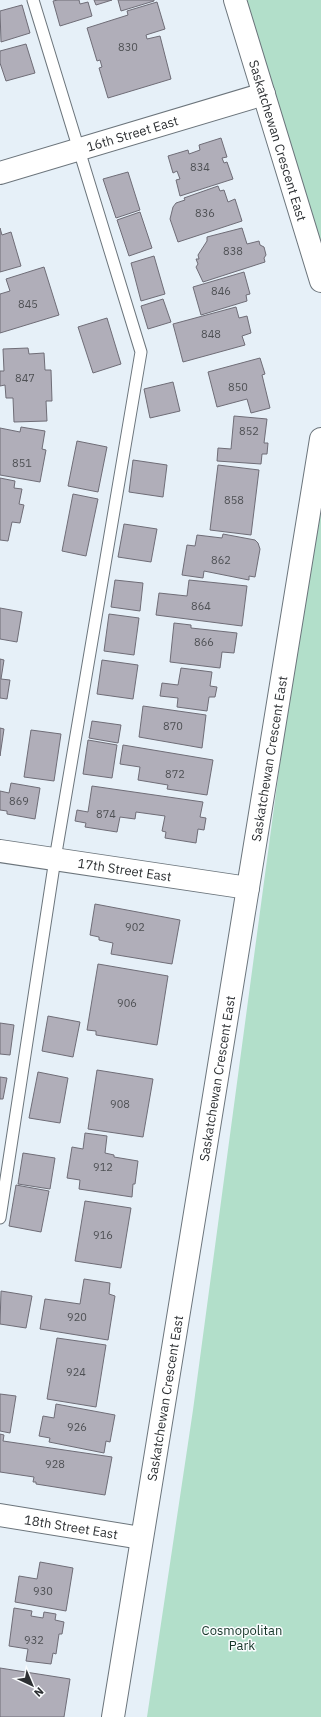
<svg xmlns="http://www.w3.org/2000/svg" width="321" height="1717" viewBox="0 0 321 1717" font-family="'IBM Plex Sans',sans-serif">
<style>
.green{fill:#b2dfca}
.building{fill:#b0aeb9;stroke:#6f6d77}
.lines{fill:none;stroke-linecap:round;stroke-linejoin:round}
.service-casing{stroke:#6c757c;stroke-width:13}
.minor-casing{stroke:#6c757c;stroke-width:24}
.service{stroke:#fff;stroke-width:11}
.minor{stroke:#fff;stroke-width:22}
.labels{text-anchor:middle;stroke-width:3;stroke-linejoin:round;paint-order:stroke}
.number-label{font-size:11px;fill:#4e5054}
.street-label{font-size:13px;fill:#2d3033;stroke:#fafcfe}
.park-label{font-size:13px;fill:#143527;stroke:#fafcfe}
</style>
<rect width="100%" height="100%" fill="#e6f0f8"/>
<g class="green">
<path d="M 238,0 L 321,0 L 321,276 Z"/>
<path d="M 321,458 L 321,1717 L 147,1717 L 193,1410 Z"/>
</g>
<g class="building">
<path d="M 58,0 L 79,0 L 80,4 L 88,2 L 92,16 L 60,26 L 53,1 Z"/>
<path d="M 94,0 L 112,0 L 96,5 Z"/>
<path d="M 118,0 L 154,0 L 154,1 L 121,11 Z"/>
<path d="M 157,2 L 165,29 L 146,35 L 147,39 L 160,36 L 171,79 L 108,98 L 99,68 L 102,67 L 100,60 L 97,61 L 87,28 L 128,15 L 127,11 Z"/>
<path d="M 22,5 L 30,33 L 1,42 L 0,11 Z"/>
<path d="M 26,44 L 35,73 L 6,81 L 0,63 L 0,51 Z"/>
<path d="M 221,138 L 227,157 L 222,158 L 224,163 L 227,162 L 233,179 L 180,196 L 176,180 L 180,179 L 177,171 L 173,173 L 168,156 L 188,150 L 189,154 L 200,150 L 199,145 Z"/>
<path d="M 128,172 L 140,210 L 116,218 L 103,179 Z"/>
<path d="M 218,186 L 220,191 L 224,190 L 228,202 L 235,199 L 242,221 L 178,242 L 170,219 L 173,207 L 176,203 L 185,200 L 184,198 Z"/>
<path d="M 140,212 L 152,248 L 129,256 L 117,220 Z"/>
<path d="M 0,228 L 2,235 L 11,232 L 21,266 L 0,272 Z"/>
<path d="M 242,228 L 247,244 L 259,241 L 260,245 L 264,247 L 266,255 L 264,258 L 265,262 L 203,282 L 196,267 L 198,264 L 196,259 L 199,259 L 198,255 L 207,241 L 207,237 Z"/>
<path d="M 154,256 L 165,294 L 141,301 L 131,263 Z"/>
<path d="M 44,267 L 59,315 L 0,333 L 0,294 L 10,291 L 6,279 Z"/>
<path d="M 244,272 L 250,294 L 246,295 L 247,301 L 201,315 L 193,287 Z"/>
<path d="M 163,299 L 171,322 L 148,329 L 141,306 Z"/>
<path d="M 236,307 L 239,318 L 247,316 L 251,333 L 242,336 L 245,345 L 183,362 L 173,324 Z"/>
<path d="M 107,318 L 121,364 L 93,373 L 78,327 Z"/>
<path d="M 28,348 L 29,354 L 44,353 L 45,370 L 51,370 L 52,401 L 46,401 L 47,421 L 14,422 L 13,398 L 6,398 L 5,385 L 0,386 L 0,371 L 4,371 L 3,349 Z"/>
<path d="M 260,358 L 265,374 L 262,375 L 270,408 L 251,413 L 247,399 L 217,407 L 208,372 Z"/>
<path d="M 173,382 L 180,411 L 150,418 L 144,389 Z"/>
<path d="M 234,416 L 267,419 L 264,443 L 268,443 L 267,454 L 262,454 L 261,464 L 217,461 L 218,448 L 231,449 Z"/>
<path d="M 21,427 L 45,431 L 42,449 L 46,450 L 40,482 L 0,475 L 0,428 L 20,432 Z"/>
<path d="M 77,441 L 107,447 L 98,492 L 68,486 Z"/>
<path d="M 133,460 L 167,465 L 163,497 L 129,492 Z"/>
<path d="M 218,465 L 259,470 L 251,535 L 210,530 Z"/>
<path d="M 0,478 L 15,481 L 14,488 L 22,489 L 19,504 L 24,505 L 20,523 L 12,522 L 8,541 L 0,540 Z"/>
<path d="M 73,494 L 98,499 L 86,556 L 62,551 Z"/>
<path d="M 124,524 L 157,529 L 151,562 L 118,557 Z"/>
<path d="M 223,534 L 255,540 L 258,543 L 260,549 L 255,577 L 249,576 L 249,580 L 204,571 L 203,578 L 182,575 L 187,545 L 195,546 L 197,535 L 222,538 Z"/>
<path d="M 115,580 L 143,583 L 140,611 L 111,607 Z"/>
<path d="M 189,580 L 247,586 L 242,626 L 156,615 L 159,593 L 187,596 Z"/>
<path d="M 0,608 L 22,612 L 17,642 L 0,639 Z"/>
<path d="M 109,614 L 139,618 L 134,655 L 104,651 Z"/>
<path d="M 174,623 L 191,625 L 191,628 L 237,633 L 234,653 L 222,652 L 220,668 L 170,662 Z"/>
<path d="M 0,659 L 4,660 L 1,679 L 10,680 L 7,699 L 0,698 Z"/>
<path d="M 102,660 L 138,665 L 133,699 L 97,694 Z"/>
<path d="M 181,668 L 212,672 L 210,686 L 217,687 L 215,697 L 209,697 L 207,711 L 177,707 L 178,698 L 160,696 L 162,683 L 178,685 Z"/>
<path d="M 143,706 L 206,715 L 202,748 L 139,737 Z"/>
<path d="M 92,721 L 121,725 L 118,743 L 89,738 Z"/>
<path d="M 0,728 L 4,729 L 0,756 Z"/>
<path d="M 31,730 L 61,734 L 54,781 L 24,777 Z"/>
<path d="M 88,740 L 117,745 L 112,778 L 83,774 Z"/>
<path d="M 123,745 L 213,760 L 207,795 L 167,789 L 168,785 L 138,780 L 140,767 L 120,764 Z"/>
<path d="M 11,783 L 40,788 L 35,819 L 7,814 L 7,811 L 0,810 L 0,791 L 9,793 Z"/>
<path d="M 92,786 L 203,802 L 200,817 L 206,818 L 204,830 L 198,829 L 196,843 L 165,838 L 166,832 L 162,831 L 165,816 L 136,812 L 135,819 L 120,817 L 117,832 L 85,827 L 86,823 L 75,821 L 77,810 L 88,812 Z"/>
<path d="M 95,904 L 180,920 L 172,964 L 111,954 L 113,943 L 99,940 L 99,937 L 90,935 Z"/>
<path d="M 98,964 L 168,976 L 157,1045 L 96,1035 L 96,1031 L 87,1030 Z"/>
<path d="M 48,1016 L 80,1022 L 73,1057 L 42,1051 Z"/>
<path d="M 0,1023 L 14,1025 L 10,1055 L 0,1054 Z"/>
<path d="M 97,1070 L 153,1079 L 143,1137 L 88,1129 Z"/>
<path d="M 38,1072 L 68,1078 L 60,1123 L 29,1118 Z"/>
<path d="M 0,1077 L 7,1078 L 3,1099 L 0,1099 Z"/>
<path d="M 85,1133 L 107,1136 L 105,1153 L 114,1155 L 114,1157 L 138,1161 L 135,1184 L 133,1184 L 132,1197 L 79,1189 L 80,1180 L 67,1178 L 72,1147 L 83,1149 Z"/>
<path d="M 23,1153 L 55,1158 L 50,1189 L 18,1184 Z"/>
<path d="M 16,1185 L 49,1191 L 41,1232 L 9,1226 Z"/>
<path d="M 85,1201 L 131,1208 L 121,1268 L 75,1261 Z"/>
<path d="M 84,1279 L 110,1283 L 109,1294 L 115,1296 L 108,1340 L 40,1329 L 45,1299 L 80,1304 Z"/>
<path d="M 1,1291 L 32,1296 L 26,1328 L 0,1324 Z"/>
<path d="M 57,1338 L 106,1345 L 96,1407 L 47,1399 Z"/>
<path d="M 0,1394 L 16,1396 L 10,1433 L 0,1431 Z"/>
<path d="M 56,1404 L 115,1415 L 110,1442 L 106,1441 L 104,1453 L 49,1442 L 50,1438 L 39,1436 L 43,1416 L 54,1418 Z"/>
<path d="M 0,1434 L 4,1435 L 3,1441 L 112,1457 L 105,1495 L 36,1484 L 36,1482 L 33,1482 L 34,1477 L 0,1472 Z"/>
<path d="M 40,1562 L 73,1568 L 66,1611 L 15,1602 L 19,1576 L 37,1579 Z"/>
<path d="M 14,1608 L 32,1611 L 31,1616 L 43,1618 L 44,1612 L 56,1614 L 55,1620 L 64,1622 L 62,1634 L 59,1634 L 56,1654 L 53,1653 L 51,1664 L 26,1661 L 28,1649 L 9,1646 Z"/>
<path d="M 0,1668 L 70,1679 L 64,1717 L 0,1717 Z"/>
</g>
<g class="lines">
<g class="service-casing">
<path id="service" d="M 0,1218 L 55,859 L 141,352 L 33,0"/>
</g>
<g class="minor-casing">
<g id="minor">
<path id="s1" d="M 235,0 L 321,281"/>
<path id="s2" d="M 0,173 L 264,94"/>
<path id="s3" d="M 0,851 L 248,888"/>
<path id="s4" d="M 0,1515 L 141,1538"/>
<path id="s5" d="M 113,1717 L 321,439"/>
</g>
</g>
<use href="#service" class="service"/>
<use href="#minor" class="minor"/>
</g>
<g class="labels">
<g class="number-label">
<text x="128" y="51">830</text>
<text x="200" y="171">834</text>
<text x="205" y="217">836</text>
<text x="233" y="255">838</text>
<text x="221" y="295">846</text>
<text x="28" y="308">845</text>
<text x="211" y="338">848</text>
<text x="25" y="382">847</text>
<text x="238" y="391">850</text>
<text x="249" y="435">852</text>
<text x="22" y="467">851</text>
<text x="234" y="504">858</text>
<text x="221" y="564">862</text>
<text x="201" y="610">864</text>
<text x="204" y="646">866</text>
<text x="173" y="730">870</text>
<text x="175" y="778">872</text>
<text x="19" y="805">869</text>
<text x="106" y="818">874</text>
<text x="135" y="931">902</text>
<text x="127" y="1007">906</text>
<text x="120" y="1108">908</text>
<text x="103" y="1171">912</text>
<text x="103" y="1239">916</text>
<text x="77" y="1321">920</text>
<text x="76" y="1376">924</text>
<text x="77" y="1431">926</text>
<text x="55" y="1468">928</text>
<text x="43" y="1595">930</text>
<text x="34" y="1644">932</text>
</g>
<g class="street-label">
<text dy="5" stroke="none"><textPath href="#s2" startOffset="138">16th Street East</textPath></text>
<text dy="5" stroke="none"><textPath href="#s1" startOffset="147">Saskatchewan Crescent East</textPath></text>
<text dy="5" stroke="none"><textPath href="#s5" startOffset="971">Saskatchewan Crescent East</textPath></text>
<text dy="5" stroke="none"><textPath href="#s3" startOffset="126">17th Street East</textPath></text>
<text dy="5" stroke="none"><textPath href="#s5" startOffset="647">Saskatchewan Crescent East</textPath></text>
<text dy="5" stroke="none"><textPath href="#s5" startOffset="323">Saskatchewan Crescent East</textPath></text>
<text dy="5" stroke="none"><textPath href="#s4" startOffset="72">18th Street East</textPath></text>
</g>
<g class="park-label">
<text x="242" y="1635">Cosmopolitan<tspan x="242" dy="15">Park</tspan></text>
</g>
</g>
<g transform="translate(32 1685) rotate(136)" stroke="#fafcfe" stroke-width="3" paint-order="stroke">
<path d="M0-3L7 15L0 10L-7 15Z" fill="#2d3033"/>
<text y="-6" font-size="11" font-weight="bold" text-anchor="middle" fill="#2d3033">N</text>
</g>
</svg>
